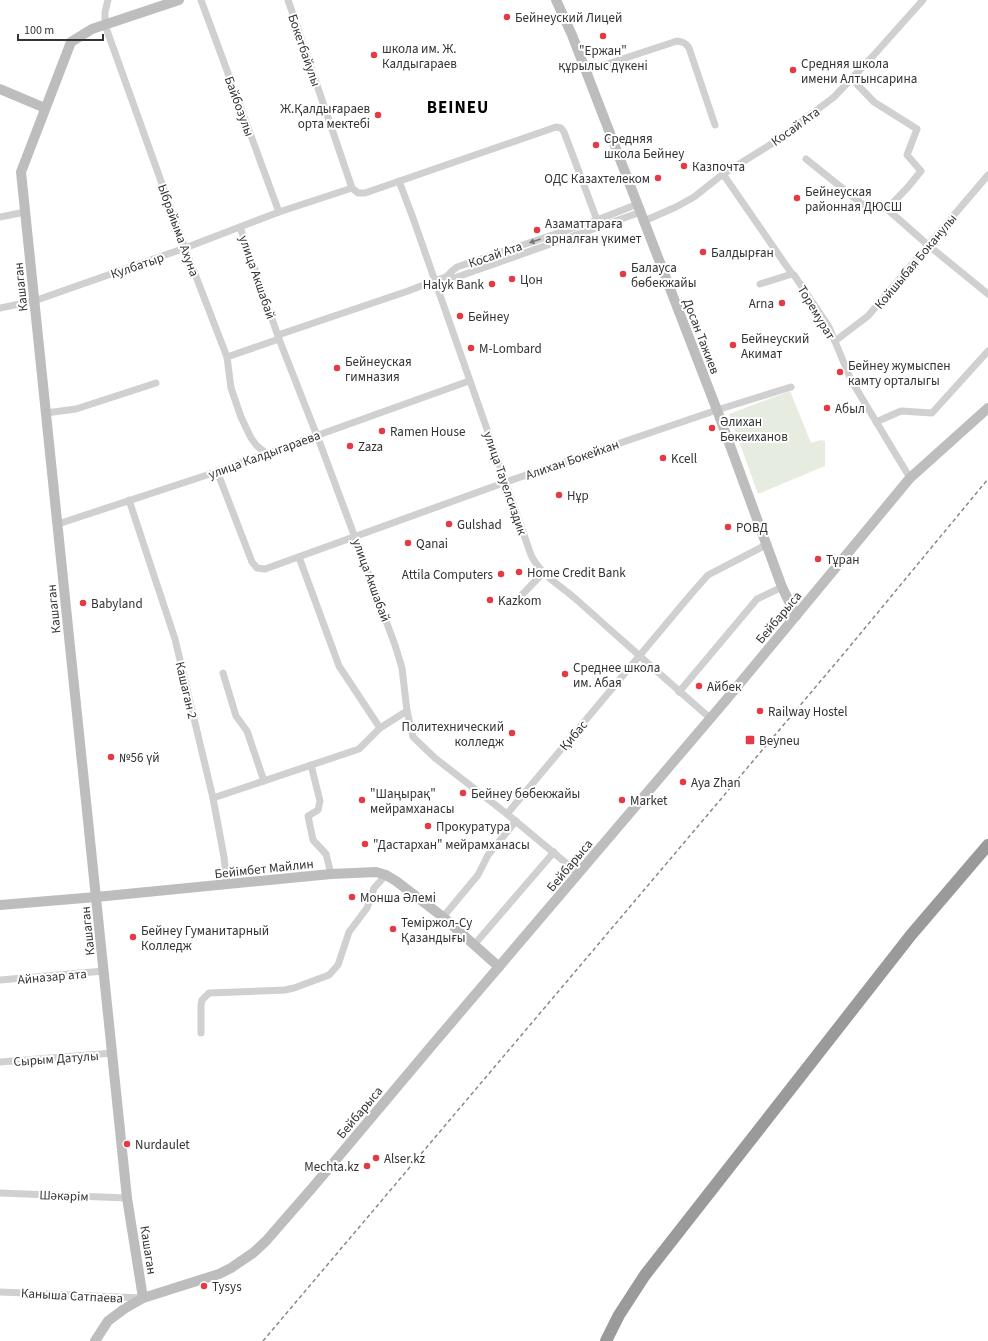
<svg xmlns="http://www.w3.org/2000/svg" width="988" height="1341" viewBox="0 0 988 1341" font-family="'Source Sans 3',sans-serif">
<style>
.green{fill:#e6ecdf}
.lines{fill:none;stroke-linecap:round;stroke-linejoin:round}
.street{stroke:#d0d0d0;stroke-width:7}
.secondary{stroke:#bdbdbd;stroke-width:10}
.highway{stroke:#9a9a9a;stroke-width:12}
.rail{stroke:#888;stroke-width:1.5;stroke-dasharray:4 3;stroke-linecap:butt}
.oneway{fill:#7a7a7a}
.poi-dot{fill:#e63946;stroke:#fff;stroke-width:1.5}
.labels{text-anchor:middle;stroke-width:4;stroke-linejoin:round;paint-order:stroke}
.poi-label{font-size:13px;fill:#333;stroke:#fff;text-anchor:start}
.street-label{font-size:13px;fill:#333;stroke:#fff}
.district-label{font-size:17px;font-weight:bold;letter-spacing:1px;fill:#000;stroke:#fff}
</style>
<rect width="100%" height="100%" fill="#fff"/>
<path class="green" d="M 790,391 L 811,443 L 821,440 L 825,441 L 825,466 L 758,494 L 729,414 Z"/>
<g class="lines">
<g class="street">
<path d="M 108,0 L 105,12 L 105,25 L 185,248 L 227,357 L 231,388 L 241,417 L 251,438 L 257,446 L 266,453"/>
<path d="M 201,0 L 279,212"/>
<path d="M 288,0 L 352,188 L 358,193 L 365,193 L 556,127 L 561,128 L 564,132 L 597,220"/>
<path d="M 586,71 L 677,41 C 683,42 686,43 689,48 L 715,125"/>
<path d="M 806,159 L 862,204 L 887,209 L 908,187 L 921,171 L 907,155 L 917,129 L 874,102 L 852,79"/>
<path d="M 723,174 L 792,274 L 794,275 L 829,327 L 851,380 L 910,478"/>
<path d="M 399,181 L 413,218 L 531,555 C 541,576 562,586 578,601 C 622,640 666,680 710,718"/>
<path d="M 887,209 L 928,245 L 988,294"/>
<path d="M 0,217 L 25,212"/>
<path d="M 644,221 L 676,207 L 694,197 L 723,174 L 773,143 L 834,97 L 873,56 L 923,0"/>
<path d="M 240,227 L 279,339 L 321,446 L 395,645 L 402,668 L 407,711 L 413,737 L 435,758 L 507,814 L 578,873"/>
<path d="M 446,277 L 452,271 L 457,267 L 597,220 L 638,204"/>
<path d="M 760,284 L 792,274"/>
<path d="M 0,308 L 34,301 L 185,248 L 279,212 L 352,188"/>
<path d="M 278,335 L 408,291 L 434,281 L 446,277 L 454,278 L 460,276 L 641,212"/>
<path d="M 835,341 L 868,316 L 988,175"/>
<path d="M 227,357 L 279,339"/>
<path d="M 46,413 L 76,409 L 156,383"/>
<path d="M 876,422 L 901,411 L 932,413 L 988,351"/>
<path d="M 217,471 L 252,562 L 257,568 L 265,569 L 506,482 L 717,410 L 791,387"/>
<path d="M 129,500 L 175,639 L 213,798 L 224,857 L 227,884"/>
<path d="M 58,524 L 207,475 L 469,381"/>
<path d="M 299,557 L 339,666 L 380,728"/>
<path d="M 514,603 L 543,573"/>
<path d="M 223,673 L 236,716 L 247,731 L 264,781"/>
<path d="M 679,692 L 757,599 L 782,587"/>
<path d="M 311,765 L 320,801 L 318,810 L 308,816 L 313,840 L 326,854 L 331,874"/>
<path d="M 213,798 L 359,749 L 380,728 L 407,711"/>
<path d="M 507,814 L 692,593 L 708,575 L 766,545"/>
<path d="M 443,917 L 478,875 L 488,855 L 516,821"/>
<path d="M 474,945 L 554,852"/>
<path d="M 0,980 L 104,971"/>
<path d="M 201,1033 L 201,1005 L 202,1000 L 209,993 L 285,990 L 294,988 L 329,975 L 338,965 L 349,932 L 367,908 L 374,888 L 386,875"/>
<path d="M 0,1062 L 113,1053"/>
<path d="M 0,1193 L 127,1198"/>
<path d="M 0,1292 L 143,1298"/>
</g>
<g class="secondary">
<path d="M 556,0 L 572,35 L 717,410 L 782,587 L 796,616"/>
<path d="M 0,89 L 45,108"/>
<path d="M 0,905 L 96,897 L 331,874 L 376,872 L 386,875 L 396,881 L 443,917 L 499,967"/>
<path d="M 143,1298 L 127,1198 L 21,172 L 71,42 L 92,29 L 179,0"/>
<path d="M 95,1341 L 108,1321 L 124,1309 L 143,1298 L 219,1274 L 231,1268 L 253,1253 L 266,1241 L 313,1187 L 434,1043 L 726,700 L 910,478 L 988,408"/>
</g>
<path class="highway" d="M 606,1341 L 619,1315 L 645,1275 L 911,935 L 988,845"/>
<path class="rail" d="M 263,1341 L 846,651 L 988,479"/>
</g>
<defs><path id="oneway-solid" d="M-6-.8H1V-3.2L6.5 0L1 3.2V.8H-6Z"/></defs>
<use class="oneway" href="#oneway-solid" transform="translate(535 241) rotate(161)"/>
<g class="poi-dot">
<circle cx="507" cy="17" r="4"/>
<circle cx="603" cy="36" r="4"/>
<circle cx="374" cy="55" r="4"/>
<circle cx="793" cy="70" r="4"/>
<circle cx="378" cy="115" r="4"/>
<circle cx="596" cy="145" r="4"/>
<circle cx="684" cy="166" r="4"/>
<circle cx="658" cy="178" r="4"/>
<circle cx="797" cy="198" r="4"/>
<circle cx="537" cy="230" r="4"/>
<circle cx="703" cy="252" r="4"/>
<circle cx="623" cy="274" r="4"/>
<circle cx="512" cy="279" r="4"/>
<circle cx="492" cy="284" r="4"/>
<circle cx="782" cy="303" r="4"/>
<circle cx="460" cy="316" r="4"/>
<circle cx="733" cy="345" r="4"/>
<circle cx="471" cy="348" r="4"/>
<circle cx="337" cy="368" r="4"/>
<circle cx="840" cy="372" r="4"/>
<circle cx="827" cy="408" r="4"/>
<circle cx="712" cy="428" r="4"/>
<circle cx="382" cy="431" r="4"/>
<circle cx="350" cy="446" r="4"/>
<circle cx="663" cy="458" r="4"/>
<circle cx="559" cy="495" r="4"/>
<circle cx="449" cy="524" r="4"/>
<circle cx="728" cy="527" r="4"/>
<circle cx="408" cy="543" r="4"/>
<circle cx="818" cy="559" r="4"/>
<circle cx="519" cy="572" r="4"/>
<circle cx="501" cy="574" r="4"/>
<circle cx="490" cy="600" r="4"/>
<circle cx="83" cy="603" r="4"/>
<circle cx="565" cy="674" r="4"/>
<circle cx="699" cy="686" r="4"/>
<circle cx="760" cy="711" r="4"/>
<circle cx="512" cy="733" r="4"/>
<rect x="745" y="735" width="10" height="10" rx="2"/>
<circle cx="111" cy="757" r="4"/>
<circle cx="683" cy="782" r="4"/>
<circle cx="463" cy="793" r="4"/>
<circle cx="362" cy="800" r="4"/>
<circle cx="622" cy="800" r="4"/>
<circle cx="428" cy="826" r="4"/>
<circle cx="365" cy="844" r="4"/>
<circle cx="352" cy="897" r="4"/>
<circle cx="393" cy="929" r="4"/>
<circle cx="133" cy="937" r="4"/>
<circle cx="127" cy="1144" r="4"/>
<circle cx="376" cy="1158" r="4"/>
<circle cx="367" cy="1166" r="4"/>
<circle cx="204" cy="1286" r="4"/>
</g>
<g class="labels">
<g class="poi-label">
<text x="515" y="22">Бейнеуский Лицей</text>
<text x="382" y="53">школа им. Ж.<tspan x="382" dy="15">Калдыгараев</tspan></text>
<text x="603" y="55" text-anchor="middle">"Ержан"<tspan x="603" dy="15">құрылыс дүкені</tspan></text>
<text x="801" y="68">Средняя школа<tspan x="801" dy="15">имени Алтынсарина</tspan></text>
<text x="370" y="113" text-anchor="end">Ж.Қалдығараев<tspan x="370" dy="15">орта мектебі</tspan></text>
<text x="604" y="143">Средняя<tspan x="604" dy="15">школа Бейнеу</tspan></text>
<text x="692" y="171">Казпочта</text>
<text x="650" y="183" text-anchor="end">ОДС Казахтелеком</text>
<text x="805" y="196">Бейнеуская<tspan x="805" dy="15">районная ДЮСШ</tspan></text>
<text x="545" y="228">Азаматтараға<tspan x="545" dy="15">арналған үкимет</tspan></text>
<text x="711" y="257">Балдырған</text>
<text x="631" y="272">Балауса<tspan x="631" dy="15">бөбекжайы</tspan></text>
<text x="520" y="284">Цон</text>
<text x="484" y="289" text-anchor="end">Halyk Bank</text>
<text x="774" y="308" text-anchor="end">Arna</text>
<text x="468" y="321">Бейнеу</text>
<text x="741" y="343">Бейнеуский<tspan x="741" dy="15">Акимат</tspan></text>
<text x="479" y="353">M-Lombard</text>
<text x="345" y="366">Бейнеуская<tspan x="345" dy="15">гимназия</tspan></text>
<text x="848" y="370">Бейнеу жумыспен<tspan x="848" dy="15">камту орталыгы</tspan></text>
<text x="835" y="413">Абыл</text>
<text x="720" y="426">Әлихан<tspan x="720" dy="15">Бөкеиханов</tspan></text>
<text x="390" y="436">Ramen House</text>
<text x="358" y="451">Zaza</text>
<text x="671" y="463">Kcell</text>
<text x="567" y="500">Нұр</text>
<text x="457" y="529">Gulshad</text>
<text x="736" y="532">РОВД</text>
<text x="416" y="548">Qanai</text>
<text x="826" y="564">Тұран</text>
<text x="527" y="577">Home Credit Bank</text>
<text x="493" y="579" text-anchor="end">Attila Computers</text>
<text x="498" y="605">Kazkom</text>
<text x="91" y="608">Babyland</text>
<text x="573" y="672">Среднее школа<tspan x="573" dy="15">им. Абая</tspan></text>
<text x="707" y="691">Айбек</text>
<text x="768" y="716">Railway Hostel</text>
<text x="504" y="731" text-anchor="end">Политехнический<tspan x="504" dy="15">колледж</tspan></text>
<text x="759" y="745">Beyneu</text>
<text x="119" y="762">№56 үй</text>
<text x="691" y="787">Aya Zhan</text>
<text x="370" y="798">"Шаңырақ"<tspan x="370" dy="15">мейрамханасы</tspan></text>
<text x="471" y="798">Бейнеу бөбекжайы</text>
<text x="630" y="805">Market</text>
<text x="436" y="831">Прокуратура</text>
<text x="373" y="849">"Дастархан" мейрамханасы</text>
<text x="360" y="902">Монша Әлемі</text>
<text x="401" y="927">Теміржол-Су<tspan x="401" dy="15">Қазандығы</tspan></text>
<text x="141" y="935">Бейнеу Гуманитарный<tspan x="141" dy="15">Колледж</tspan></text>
<text x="135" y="1149">Nurdaulet</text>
<text x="384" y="1163">Alser.kz</text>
<text x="359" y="1171" text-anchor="end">Mechta.kz</text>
<text x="212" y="1291">Tysys</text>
</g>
<g class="street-label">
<text transform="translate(305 50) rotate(71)" y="5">Бокетбайулы</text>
<text transform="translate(240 106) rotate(70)" y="5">Байбозулы</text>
<text transform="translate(795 126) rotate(-36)" y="5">Косай Ата</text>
<text transform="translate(179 230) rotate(70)" y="5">Ыбрайыма Ахуна</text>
<text transform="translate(495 254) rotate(-19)" y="5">Косай Ата</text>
<text transform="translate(915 261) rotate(-50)" y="5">Койшыбая Боканулы</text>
<text transform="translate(137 265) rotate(-19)" y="5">Кулбатыр</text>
<text transform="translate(258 277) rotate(71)" y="5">улица Акшабай</text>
<text transform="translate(20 287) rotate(-96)" y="5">Кашаган</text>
<text transform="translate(817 312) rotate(59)" y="5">Торемурат</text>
<text transform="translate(702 336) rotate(69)" y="5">Досан Тажиев</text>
<text transform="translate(264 454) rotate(-20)" y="5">улица Калдыгараева</text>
<text transform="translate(572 459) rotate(-19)" y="5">Алихан Бокейхан</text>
<text transform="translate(506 483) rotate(71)" y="5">улица Тауелсиздик</text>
<text transform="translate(372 580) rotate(70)" y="5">улица Акшабай</text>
<text transform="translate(53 609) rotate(-96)" y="5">Кашаган</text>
<text transform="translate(778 617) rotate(-50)" y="5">Бейбарыса</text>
<text transform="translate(187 690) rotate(77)" y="5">Кашаган 2</text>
<text transform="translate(573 735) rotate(-50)" y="5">Қибас</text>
<text transform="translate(569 865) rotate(-50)" y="5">Бейбарыса</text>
<text transform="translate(264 868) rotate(-6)" y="5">Бейімбет Майлин</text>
<text transform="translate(87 931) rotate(-96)" y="5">Кашаган</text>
<text transform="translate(52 976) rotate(-5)" y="5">Айназар ата</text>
<text transform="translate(56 1058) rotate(-4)" y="5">Сырым Датулы</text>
<text transform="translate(359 1112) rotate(-50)" y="5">Бейбарыса</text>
<text transform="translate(64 1195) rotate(2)" y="5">Шәкәрім</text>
<text transform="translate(149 1250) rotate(81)" y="5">Кашаган</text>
<text transform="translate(72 1295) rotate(3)" y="5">Каныша Сатпаева</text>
</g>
<g class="district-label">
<text x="458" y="113">BEINEU</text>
</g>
</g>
<path d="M18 34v6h85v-6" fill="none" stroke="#333333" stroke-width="2"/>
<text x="24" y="34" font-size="12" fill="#333333" stroke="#ffffff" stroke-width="3" paint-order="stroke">100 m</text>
</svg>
